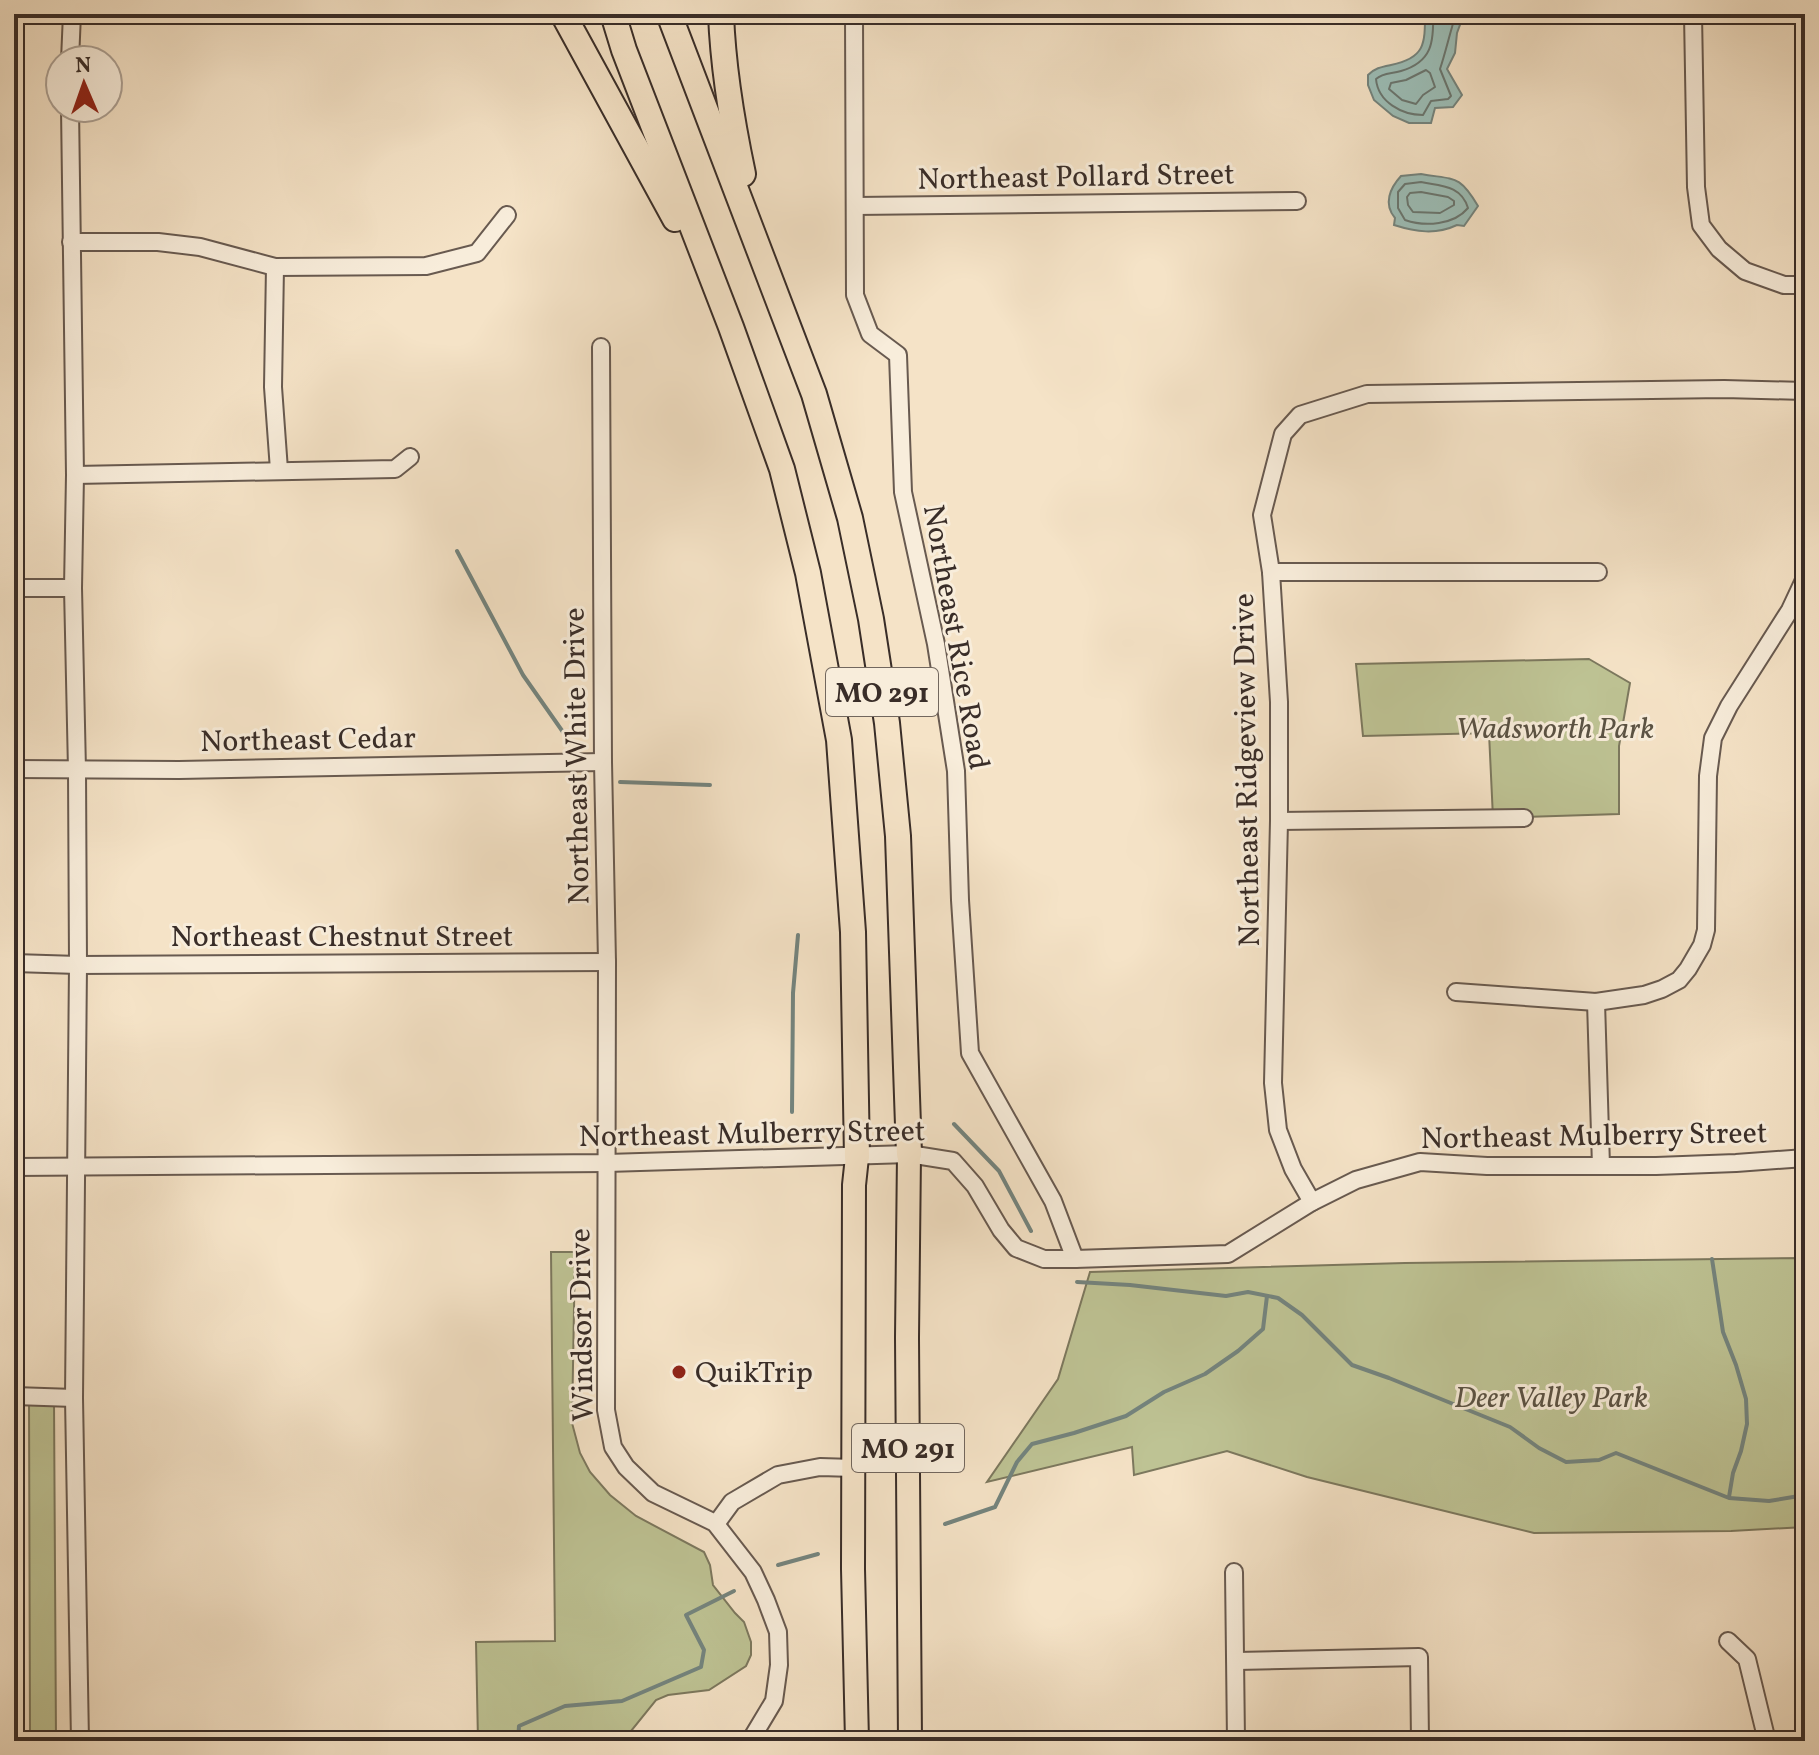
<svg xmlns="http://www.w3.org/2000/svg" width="1819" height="1755" viewBox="0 0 1819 1755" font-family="Vollkorn,serif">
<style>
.green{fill:#bec394;stroke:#7c785e;stroke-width:2}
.water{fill:#9cbeb7;stroke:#74847e;stroke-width:2}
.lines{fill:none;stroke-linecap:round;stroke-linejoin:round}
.shore{stroke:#6a7670;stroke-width:2}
.stream{stroke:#74847e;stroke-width:4}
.minor-casing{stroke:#685a50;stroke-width:20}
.major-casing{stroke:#392d28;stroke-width:26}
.highway-casing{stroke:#392d28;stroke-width:28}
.minor{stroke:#f8eddb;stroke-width:16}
.major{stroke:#f5e3c7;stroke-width:22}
.highway{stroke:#f5e3c7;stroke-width:24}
.poi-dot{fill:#8f2418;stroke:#f8eddb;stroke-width:3}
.labels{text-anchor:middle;stroke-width:6;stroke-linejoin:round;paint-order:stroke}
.shield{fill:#f8eddb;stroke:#72675e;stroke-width:2}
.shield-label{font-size:28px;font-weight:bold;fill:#392d28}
.street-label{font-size:30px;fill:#392d28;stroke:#f8eddb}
.park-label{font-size:30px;font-style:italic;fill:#5a5243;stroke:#f8eddb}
.poi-label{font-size:30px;fill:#392d28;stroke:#f8eddb;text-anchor:start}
</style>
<rect width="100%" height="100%" fill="#f5e3c7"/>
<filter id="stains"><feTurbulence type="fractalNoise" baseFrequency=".0025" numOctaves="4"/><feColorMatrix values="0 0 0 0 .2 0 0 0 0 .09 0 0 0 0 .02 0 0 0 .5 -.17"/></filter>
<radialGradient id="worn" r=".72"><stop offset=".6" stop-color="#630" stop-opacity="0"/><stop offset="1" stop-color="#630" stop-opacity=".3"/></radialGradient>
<g class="green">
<path d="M 1589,659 L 1630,683 L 1619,746 L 1619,814 L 1493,818 L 1489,733 L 1363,736 L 1356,664 Z"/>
<path d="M 551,1252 L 575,1252 L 572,1423 L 580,1453 L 590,1472 L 610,1495 L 636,1516 L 704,1552 L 710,1565 L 713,1585 L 735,1613 L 744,1622 L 751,1642 L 751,1655 L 746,1666 L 709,1690 L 668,1695 L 656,1700 L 623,1741 L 478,1741 L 476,1642 L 555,1641 Z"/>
<path d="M 1805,1258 L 1805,1527 L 1731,1531 L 1534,1533 L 1307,1477 L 1227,1451 L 1134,1475 L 1132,1447 L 987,1482 L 1058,1379 L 1090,1272 L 1405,1263 Z"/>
<path d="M 29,1396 L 54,1401 L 56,1741 L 14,1741 L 14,1739 L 30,1739 Z"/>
</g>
<g class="water">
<path d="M 1425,14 L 1464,14 L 1457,33 L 1455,53 L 1447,69 L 1462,95 L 1453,107 L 1435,108 L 1431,123 L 1409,123 L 1393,116 L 1374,100 L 1368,85 L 1368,75 C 1375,68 1381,67 1391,65 C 1425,58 1425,44 1425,14 Z"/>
<path d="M 1421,174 C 1455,180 1459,174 1478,206 L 1464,226 L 1457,225 C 1436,235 1416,232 1394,225 L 1395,218 C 1383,204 1390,188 1401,176 Z"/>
</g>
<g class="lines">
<g class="shore">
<path d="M 1433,14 C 1434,42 1432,62 1401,71 C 1391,74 1383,73 1376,79 C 1378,102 1402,115 1423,115 L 1431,101 L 1448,99 L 1451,96 L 1440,69 C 1446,51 1450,32 1456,14"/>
<path d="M 1426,70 L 1430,73 L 1435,87 L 1423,95 L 1416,104 L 1402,100 L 1389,89 L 1391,83 L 1406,80 Z"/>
<path d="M 1421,182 C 1441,186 1461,185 1468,208 C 1454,225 1425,227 1405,220 L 1398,208 L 1398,192 L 1405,184 Z"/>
<path d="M 1421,192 L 1448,197 L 1454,201 L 1454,205 L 1440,213 L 1413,212 L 1408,205 L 1407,197 L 1410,193 Z"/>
</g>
<g class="stream">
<path d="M 457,551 L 523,675 L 570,742"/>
<path d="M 620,782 L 710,785"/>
<path d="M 792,1112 L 793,993 L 798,935"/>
<path d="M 954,1124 L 999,1171 L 1031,1231"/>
<path d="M 1712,1259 L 1723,1332 L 1736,1365 L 1746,1399 L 1747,1424 L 1741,1451 L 1733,1473 L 1729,1497"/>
<path d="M 1077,1282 L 1130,1285 L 1226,1296 L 1248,1292 L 1278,1298 L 1302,1315 L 1352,1365 L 1389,1378 L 1510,1427 L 1539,1448 L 1566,1462 L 1599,1460 L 1616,1453 L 1729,1498 L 1769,1501 L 1805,1495"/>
<path d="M 945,1524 L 995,1507 L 1017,1462 L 1032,1444 L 1074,1433 L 1126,1416 L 1164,1392 L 1205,1374 L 1238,1351 L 1263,1329 L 1267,1296"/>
<path d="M 778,1565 L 818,1554"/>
<path d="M 518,1741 L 519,1726 L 565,1706 L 622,1701 L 701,1667 L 704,1650 L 686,1615 L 734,1591"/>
</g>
<g class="minor-casing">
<g id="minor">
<path d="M 854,14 L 855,295 L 870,334 L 898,355 L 903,492 L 936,644 L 956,771 L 960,900 L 970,1053 L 1053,1201 L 1075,1259"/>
<path d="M 1693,14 L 1696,187 L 1701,225 L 1719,249 L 1745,271 L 1784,285 L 1805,285"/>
<path d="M 70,60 L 72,14"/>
<path d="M 70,108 L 75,475 L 73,588 L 77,770 L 78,965 L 74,1398 L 80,1741"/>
<path d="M 855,206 L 1297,201"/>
<path d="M 71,242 L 158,242 L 200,247 L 275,267 L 426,266 L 477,253 L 507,215"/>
<path d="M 275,267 L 273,387 L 279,470"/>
<path d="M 601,347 L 603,762 L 607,962 L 606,1410 L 613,1447 L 626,1467 L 653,1493 L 715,1523 L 753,1572 L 766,1600 L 778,1632 L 779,1665 L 774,1701 L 750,1741"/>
<path d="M 75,475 L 395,469 L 410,457"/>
<path d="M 1271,572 L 1598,572"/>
<path d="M 14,588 L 73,588"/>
<path d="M 14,769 L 179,770 L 603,762"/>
<path d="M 1279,821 L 1524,818"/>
<path d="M 14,963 L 78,965 L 607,962"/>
<path d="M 1456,992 L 1596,1002 L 1644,995 L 1662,989 L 1679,980 L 1688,969 L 1702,945 L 1706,930 L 1708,776 L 1713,738 L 1729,706 L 1790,610 L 1805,578"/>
<path d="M 1596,1002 L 1601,1166"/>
<path d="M 14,1167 L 607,1163 L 909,1154 L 953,1161 L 975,1186 L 1001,1230 L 1016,1248 L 1044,1259 L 1075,1259 L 1228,1254 L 1312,1202 L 1356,1180 L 1420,1162 L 1487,1166 L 1656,1166 L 1736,1163 L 1805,1158"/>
<path d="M 1312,1202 L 1293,1169 L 1278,1130 L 1273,1083 L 1279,821 L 1279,702 L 1271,572 L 1262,515 L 1283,434 L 1300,415 L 1367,394 L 1724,389 L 1805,391"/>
<path d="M 14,1396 L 74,1398"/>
<path d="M 716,1524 L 732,1502 L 778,1475 L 820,1467 L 854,1468"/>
<path d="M 1234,1572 L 1236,1741"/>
<path d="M 1728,1641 L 1747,1659 L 1767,1741"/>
<path d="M 1237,1661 L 1419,1657 L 1420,1741"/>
</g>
</g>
<g class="major-casing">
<g id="major">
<path d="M 909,1154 L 907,1338 L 910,1741"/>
<path d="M 857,1157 L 854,1185 L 853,1569 L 857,1741"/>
</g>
</g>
<g class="highway-casing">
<g id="highway">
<path d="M 563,14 L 675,219"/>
<path d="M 613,14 L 624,50 L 731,327 L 782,469 L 808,573 L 839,740 L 853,932 L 857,1157"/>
<path d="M 669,14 L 814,394 L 850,518 L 871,619 L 887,723 L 898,836 L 909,1154"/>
<path d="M 721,14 C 723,68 732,122 743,174"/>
</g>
</g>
<use href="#minor" class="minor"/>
<use href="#major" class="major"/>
<use href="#highway" class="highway"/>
</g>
<circle class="poi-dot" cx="679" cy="1372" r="8"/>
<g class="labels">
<g class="shield">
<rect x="826" y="668" width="112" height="48" rx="6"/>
<rect x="852" y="1424" width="112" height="48" rx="6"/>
</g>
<g class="shield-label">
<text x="882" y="702">MO 291</text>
<text x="908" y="1458">MO 291</text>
</g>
<g class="street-label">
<text transform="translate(1076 176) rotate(-1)" y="10">Northeast Pollard Street</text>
<text transform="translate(957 637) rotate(80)" y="10">Northeast Rice Road</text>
<text transform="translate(308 739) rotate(-1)" y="10">Northeast Cedar</text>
<text transform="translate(576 756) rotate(-91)" y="10">Northeast White Drive</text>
<text transform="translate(1246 770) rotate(-91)" y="10">Northeast Ridgeview Drive</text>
<text x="342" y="946">Northeast Chestnut Street</text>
<text transform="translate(752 1133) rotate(-1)" y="10">Northeast Mulberry Street</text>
<text transform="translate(1594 1135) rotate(-1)" y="10">Northeast Mulberry Street</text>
<text transform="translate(581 1325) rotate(-91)" y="10">Windsor Drive</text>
</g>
<g class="park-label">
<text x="1555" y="738">Wadsworth Park</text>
<text x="1551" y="1407">Deer Valley Park</text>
</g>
<g class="poi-label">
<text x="695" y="1382">QuikTrip</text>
</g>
</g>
<rect width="1819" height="1755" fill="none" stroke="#f5e3c7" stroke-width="48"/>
<rect x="16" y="16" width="1787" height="1723" fill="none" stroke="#392d28" stroke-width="4"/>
<rect x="24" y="24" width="1771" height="1707" fill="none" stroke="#392d28" stroke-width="2"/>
<g transform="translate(84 84) rotate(358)"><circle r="38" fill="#f8eddb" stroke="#aca093" stroke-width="2"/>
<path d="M0-6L14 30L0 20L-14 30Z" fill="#8f2418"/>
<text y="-12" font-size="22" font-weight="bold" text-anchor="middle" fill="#392d28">N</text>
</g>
<rect width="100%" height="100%" filter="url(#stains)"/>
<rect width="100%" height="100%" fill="url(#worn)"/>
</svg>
